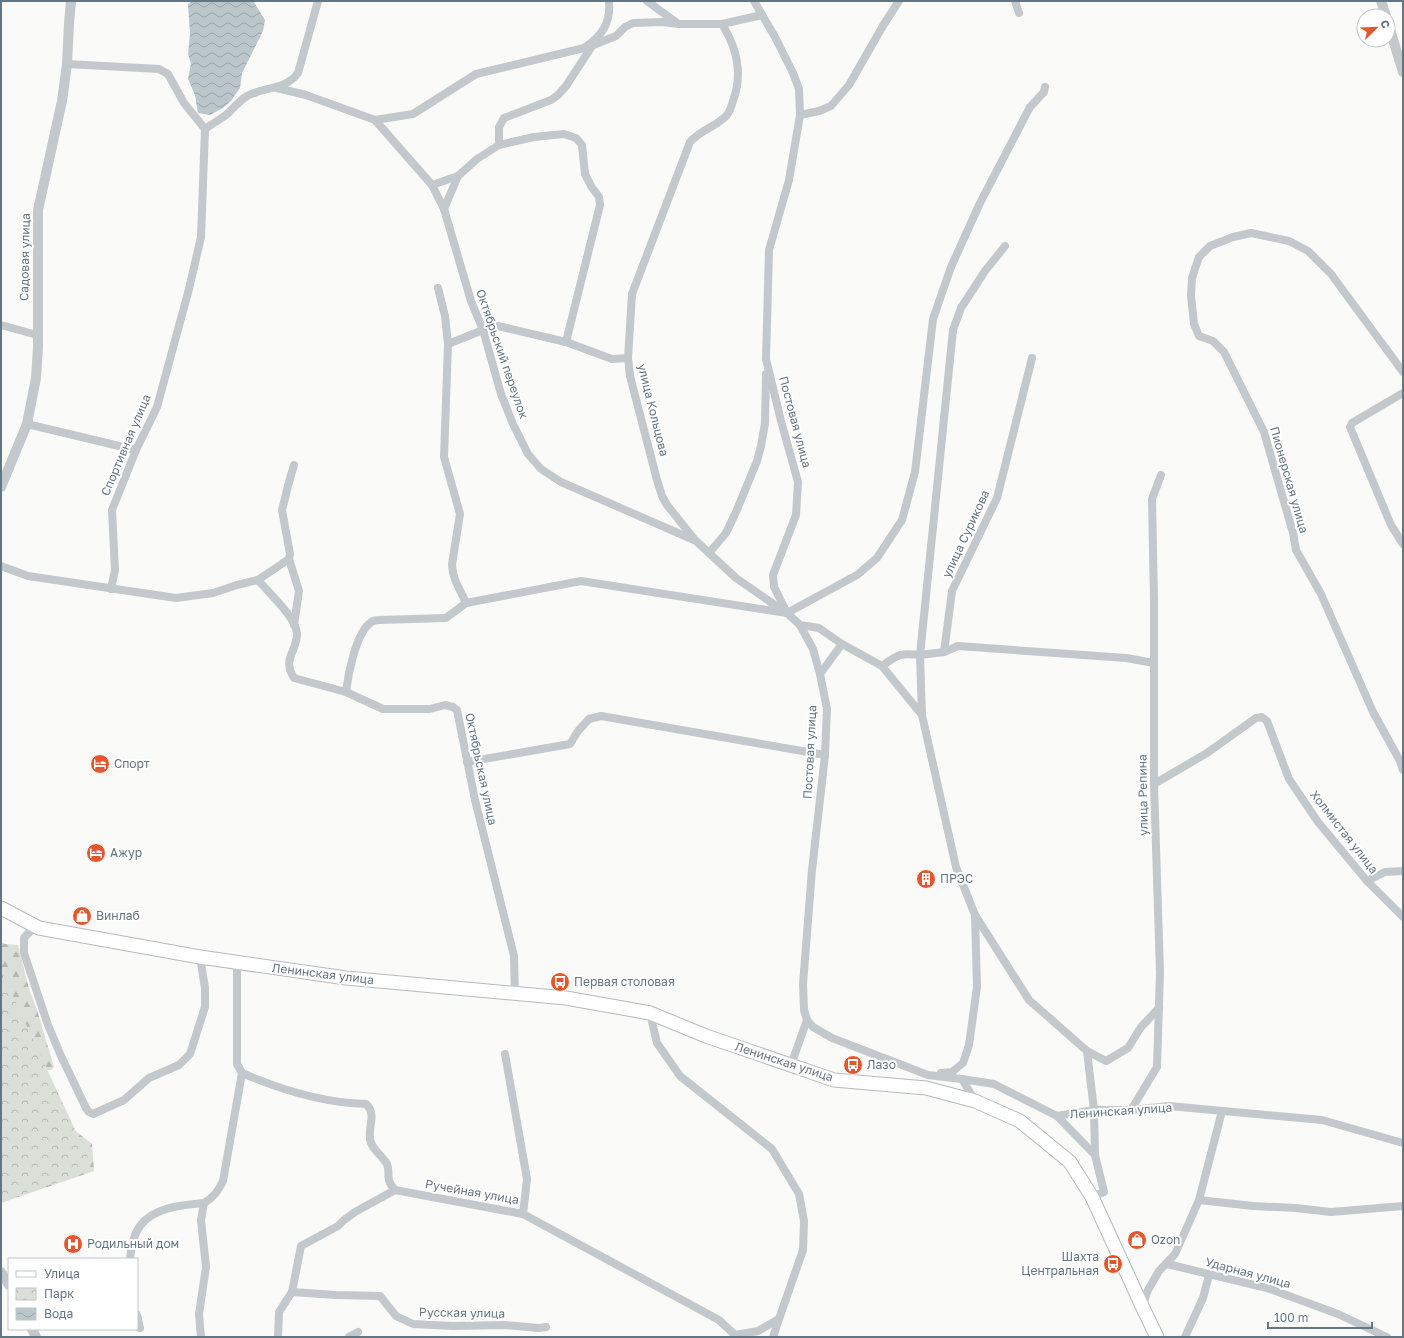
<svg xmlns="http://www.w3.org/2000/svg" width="1404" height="1338" viewBox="0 0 1404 1338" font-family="'Golos Text',sans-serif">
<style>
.forest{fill:url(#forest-firs)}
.park{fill:url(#park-crowns)}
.water{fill:url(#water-waves)}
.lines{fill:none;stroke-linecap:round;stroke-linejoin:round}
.primary-casing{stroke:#b5babe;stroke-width:15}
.minor{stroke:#c3c8cc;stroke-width:8}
.tertiary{stroke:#c3c8cc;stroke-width:10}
.primary{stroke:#fff;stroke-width:13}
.labels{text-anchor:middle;stroke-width:4;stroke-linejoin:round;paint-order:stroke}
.street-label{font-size:12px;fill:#657683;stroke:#fff}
.poi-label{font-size:12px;fill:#657683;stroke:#fff;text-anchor:start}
</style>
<defs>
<pattern id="forest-firs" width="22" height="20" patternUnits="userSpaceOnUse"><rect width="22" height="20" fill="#dadfd7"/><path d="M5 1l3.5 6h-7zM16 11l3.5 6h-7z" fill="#b4b9b4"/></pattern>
<pattern id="park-crowns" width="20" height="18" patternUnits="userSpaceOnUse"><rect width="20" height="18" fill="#dadfd7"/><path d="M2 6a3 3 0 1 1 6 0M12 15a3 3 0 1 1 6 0" fill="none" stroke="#b4b9b4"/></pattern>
<pattern id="water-waves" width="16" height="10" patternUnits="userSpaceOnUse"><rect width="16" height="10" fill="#bbc7cb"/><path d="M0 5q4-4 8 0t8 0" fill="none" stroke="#9ca6aa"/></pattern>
</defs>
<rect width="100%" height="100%" fill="#fafaf8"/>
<path class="forest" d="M 1,942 L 5,944 L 18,945 L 29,989 L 37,1010 L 54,1067 L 51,1070 L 45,1070 L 16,1084 L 92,1144 L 94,1171 L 1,1203 Z"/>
<path class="park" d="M 1,970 L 90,1162 L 89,1171 L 1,1202 Z"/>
<path class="water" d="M 192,1 L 253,1 L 265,20 L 263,31 L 242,73 L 240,88 L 231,101 L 223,108 L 210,115 L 198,113 L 195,95 L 188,79 L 191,64 L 188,54 L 190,34 L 188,4 Z"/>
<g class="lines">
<g class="primary-casing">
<path id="primary" d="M 1,908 L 39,928 L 200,957 L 346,978 L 566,998 L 628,1009 L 650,1013 L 706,1036 L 834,1080 L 926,1088 L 975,1101 L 1020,1121 L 1070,1162 L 1092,1197 L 1142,1306 L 1157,1337"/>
</g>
<g class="minor">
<path d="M 647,1 L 677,23"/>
<path d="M 754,1 L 775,37 L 793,73 L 799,89 L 800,115 L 789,180 L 769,250 L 766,359 L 781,421 L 798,482 L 796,515 L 773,575 L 774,587 L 787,613 L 800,625 L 813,649 L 820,674 L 827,709 L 825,755 L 812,870 L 803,984 L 804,1010 L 807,1020 L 813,1027 L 832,1038 L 928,1075 L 962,1079 L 994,1084 L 1057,1116 L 1094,1110 L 1131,1110 L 1169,1106 L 1322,1120 L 1403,1143"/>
<path d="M 1015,1 L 1019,13"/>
<path d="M 722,24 C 737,48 743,74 733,101 C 731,107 730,113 725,117 C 713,128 701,130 690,142 L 632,294 L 628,358 L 630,376 L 657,480 L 662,496 L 667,505 L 695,540 L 736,578 L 785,612"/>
<path d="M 591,46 L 616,36 L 625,27 L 633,23 L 663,22 L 678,24 L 722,24 L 762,15"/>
<path d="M 67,64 L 159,69 L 168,74 L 184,103 L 205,129 C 212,124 219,120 226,115 C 233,109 239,101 247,96 C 263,87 286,90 298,73 L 318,1"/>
<path d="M 277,88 L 306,95 L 375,120 L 413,114 L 476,74 L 584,48 C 602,36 611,23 609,1"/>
<path d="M 800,115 L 819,111 L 831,106 L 849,85 L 884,24 L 899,1"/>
<path d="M 375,120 L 432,185 L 444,209 L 471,301 L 483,330 L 501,394 L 513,424 L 528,454 L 541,469 L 561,482 L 694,540"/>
<path d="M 499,145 L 499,127 L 504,118 L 551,100 L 558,95 L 566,86 L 592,46"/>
<path d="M 432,185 L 458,176 L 477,159 L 499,145 L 534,137 L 564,134 L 576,138 L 582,145 L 585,174 L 591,186 L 599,197 L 600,205 L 566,342"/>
<path d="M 444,209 L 458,176"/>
<path d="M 438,288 L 445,316 L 448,344 L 444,457 L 460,514 L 452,564 L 453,573 L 456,582 L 466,603"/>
<path d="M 1,325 L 37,335"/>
<path d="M 448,344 L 483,330 L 498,326 L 566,342 L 612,359 L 628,358"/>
<path d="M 1403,372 L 1331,274 L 1308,251 L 1289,241 L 1251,233 L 1233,237 L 1210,246 L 1199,257 L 1192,278 L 1191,296 L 1194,324 L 1199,336 L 1213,341 L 1224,352 L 1264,432 L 1293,533 L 1296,550 L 1321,594 L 1373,712 L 1400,761 L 1403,770"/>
<path d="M 1403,393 L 1352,423 L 1350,427 L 1391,525 L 1403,544"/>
<path d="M 27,424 L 136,450"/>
<path d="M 709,553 L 726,533 L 736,512 L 757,461 L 761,446 L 765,423 L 766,374"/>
<path d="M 289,559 L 299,591 L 294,625"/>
<path d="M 1,566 L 28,576 L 176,598 L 213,593 L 237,585 L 258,580 L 289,559 L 290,554 L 282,510 L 289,482 L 294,465"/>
<path d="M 258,580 C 268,592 298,619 297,635 C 296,653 282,659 294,678 L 346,692 L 383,709 L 430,709 L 445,705 L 453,707 L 457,710 L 475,800 L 514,956 L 515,994"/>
<path d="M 111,589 L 115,570 L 112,510 L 136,450 L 157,407 L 189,289 L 201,237 L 205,129"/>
<path d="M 800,625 L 819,628 L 842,644"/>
<path d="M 944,652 L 958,646 L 1126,658 L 1154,663"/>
<path d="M 882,666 L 922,715 L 920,655 L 944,652 L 952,591 L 997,498 L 1032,358"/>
<path d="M 820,674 L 842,644 L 882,666 C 899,654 900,653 920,655 L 953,330 L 961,308 L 985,271 L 1005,246"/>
<path d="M 346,692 C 348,674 356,634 370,623 C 372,621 376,620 379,620 L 446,618 L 466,603 L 581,581 L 787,613 L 857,575 L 877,558 L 902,520 L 915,472 L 933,319 L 951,267 L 980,203 L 1030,107 L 1044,92 L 1045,87"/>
<path d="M 922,715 L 956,867 L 975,915 L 1029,1000 L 1087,1051 L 1094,1110 L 1095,1155 L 1104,1192 L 1092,1197"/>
<path d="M 467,762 L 570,744 L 578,731 L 589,719 L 601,716 L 825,755"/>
<path d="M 1154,784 L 1207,753 L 1256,718 L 1262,717 L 1267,721 L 1289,779 L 1318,822 L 1367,881 L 1403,917"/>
<path d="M 1367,881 L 1385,872 L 1403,871"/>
<path d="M 34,927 L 24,938 L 24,953 L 48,1025 L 61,1056 L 86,1108 L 89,1112 L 93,1114 L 124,1100 L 149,1078 L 179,1065 L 190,1054 L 205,1007 L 205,988 L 200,957"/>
<path d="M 650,1013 L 657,1043 L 680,1076 L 772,1149 L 799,1194 L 804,1221 L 803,1250 L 779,1319 L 758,1331 L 735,1335"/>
<path d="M 1087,1051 L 1106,1061 L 1128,1048 L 1141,1027 L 1159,1008"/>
<path d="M 505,1054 L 527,1179 L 523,1214"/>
<path d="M 791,1065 L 807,1020"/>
<path d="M 242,1073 C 279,1089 325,1103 366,1104 C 377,1114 368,1126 370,1139 C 371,1149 382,1155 387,1164 C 391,1174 384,1178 395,1190 L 523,1214 L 719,1320 L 737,1337"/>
<path d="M 941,1073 L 952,1072 L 963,1063 L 969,1045 L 977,987 L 975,915"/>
<path d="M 962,1079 L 975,1101"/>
<path d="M 1131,1110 L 1157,1067 L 1160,973 L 1154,784 L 1154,602 L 1152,499 L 1161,475"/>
<path d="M 1057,1116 L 1095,1155"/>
<path d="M 1199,1200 L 1253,1206 L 1296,1208 L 1331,1212 L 1403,1206"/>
<path d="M 130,1259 C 131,1248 133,1235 140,1226 C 153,1207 183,1205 204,1203"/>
<path d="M 1167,1264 L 1267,1288 L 1338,1314 L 1387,1337"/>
<path d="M 292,1292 L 336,1295 L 380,1296 L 396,1316 L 413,1324 L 453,1326 L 504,1325 L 539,1328 L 546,1327"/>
<path d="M 1142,1306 L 1148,1290 L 1159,1271 L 1175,1254 L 1199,1200 L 1222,1111"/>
<path d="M 137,1315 L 140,1328"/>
<path d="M 201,1337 L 199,1314 L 206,1267 L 201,1220 L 204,1203 C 214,1197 218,1191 223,1181 L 242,1073 L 237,1064 L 237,963"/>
<path d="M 278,1337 L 279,1312 L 292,1292 L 301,1246 L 338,1226 L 344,1220 L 355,1212 L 395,1190"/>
<path d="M 349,1337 L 358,1332"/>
<path d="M 773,1337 L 779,1319"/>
<path d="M 1185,1337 L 1203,1298 L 1209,1275"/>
</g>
<g class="tertiary">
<path d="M 1381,1 L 1386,16"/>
<path d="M 1388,23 L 1403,72"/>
<path d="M 1,487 L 27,424 L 36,378 L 38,347 L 38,210 L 62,101 L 67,64 L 69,23 L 71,1"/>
<path d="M 1,1272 L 9,1285"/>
<path d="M 32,1329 L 36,1337"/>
</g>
<use href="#primary" class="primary"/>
</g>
<defs>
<g id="hotel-disc" transform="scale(1)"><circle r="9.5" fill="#e4572e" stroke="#fff"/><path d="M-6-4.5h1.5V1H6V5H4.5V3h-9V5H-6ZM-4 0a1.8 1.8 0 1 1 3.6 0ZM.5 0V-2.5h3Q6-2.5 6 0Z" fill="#fff"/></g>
<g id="building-disc" transform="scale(1)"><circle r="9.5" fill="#e4572e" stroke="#fff"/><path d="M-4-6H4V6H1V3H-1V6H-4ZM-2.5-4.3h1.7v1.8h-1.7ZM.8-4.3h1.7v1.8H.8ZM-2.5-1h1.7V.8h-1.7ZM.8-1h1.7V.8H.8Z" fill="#fff"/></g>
<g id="shop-disc" transform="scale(1)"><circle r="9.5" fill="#e4572e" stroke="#fff"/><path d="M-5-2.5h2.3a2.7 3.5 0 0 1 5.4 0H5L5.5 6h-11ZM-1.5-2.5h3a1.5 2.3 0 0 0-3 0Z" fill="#fff"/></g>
<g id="bus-disc" transform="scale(1)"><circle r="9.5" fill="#e4572e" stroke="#fff"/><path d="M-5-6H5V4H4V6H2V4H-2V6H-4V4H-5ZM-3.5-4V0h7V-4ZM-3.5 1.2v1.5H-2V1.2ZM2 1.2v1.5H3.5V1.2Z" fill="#fff"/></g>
<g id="hospital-disc" transform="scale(1)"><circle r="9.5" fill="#e4572e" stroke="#fff"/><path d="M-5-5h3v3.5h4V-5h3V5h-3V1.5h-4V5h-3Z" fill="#fff"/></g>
</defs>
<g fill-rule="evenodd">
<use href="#hotel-disc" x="100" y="764"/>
<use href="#hotel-disc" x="96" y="853"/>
<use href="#building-disc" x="926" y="879"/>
<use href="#shop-disc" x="82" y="916"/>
<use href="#bus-disc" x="560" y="982"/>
<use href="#bus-disc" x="853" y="1065"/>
<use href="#shop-disc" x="1137" y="1240"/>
<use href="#hospital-disc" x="73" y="1244"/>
<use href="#bus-disc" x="1113" y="1264"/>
</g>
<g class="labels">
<g class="street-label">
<text transform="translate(25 257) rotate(-89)" y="4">Садовая улица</text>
<text transform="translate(502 354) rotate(71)" y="4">Октябрьский переулок</text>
<text transform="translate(653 410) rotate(76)" y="4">улица Кольцова</text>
<text transform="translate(795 422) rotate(75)" y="4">Постовая улица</text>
<text transform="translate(126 445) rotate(-67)" y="4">Спортивная улица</text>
<text transform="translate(1289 480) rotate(74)" y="4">Пионерская улица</text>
<text transform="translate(966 534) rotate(-65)" y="4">улица Сурикова</text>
<text transform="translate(810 752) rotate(-87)" y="4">Постовая улица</text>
<text transform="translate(481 769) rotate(78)" y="4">Октябрьская улица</text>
<text transform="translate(1143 795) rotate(-91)" y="4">улица Репина</text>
<text transform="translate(1344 832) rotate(52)" y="4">Холмистая улица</text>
<text transform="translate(323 974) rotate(7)" y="4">Ленинская улица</text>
<text transform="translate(784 1062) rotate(18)" y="4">Ленинская улица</text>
<text transform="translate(1121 1111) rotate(-4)" y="4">Ленинская улица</text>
<text transform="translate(472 1192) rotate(10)" y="4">Ручейная улица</text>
<text transform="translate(1248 1273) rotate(15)" y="4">Ударная улица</text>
<text transform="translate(462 1313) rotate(1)" y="4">Русская улица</text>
</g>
<g class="poi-label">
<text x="114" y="768">Спорт</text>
<text x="110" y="857">Ажур</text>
<text x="940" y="883">ПРЭС</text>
<text x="96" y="920">Винлаб</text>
<text x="574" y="986">Первая столовая</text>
<text x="867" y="1069">Лазо</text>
<text x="1151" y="1244">Ozon</text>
<text x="87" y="1248">Родильный дом</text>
<text x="1099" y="1261" text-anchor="end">Шахта<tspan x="1099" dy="14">Центральная</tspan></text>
</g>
</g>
<rect width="1404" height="1338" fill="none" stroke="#657683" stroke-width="4"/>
<rect x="8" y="1258" width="130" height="72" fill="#ffffff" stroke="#c1c8cd"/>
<rect x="16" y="1271" width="20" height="6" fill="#ffffff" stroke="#c1c8cd"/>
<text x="44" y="1278" font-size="12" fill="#657683">Улица</text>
<rect x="16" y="1288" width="20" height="12" fill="url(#park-crowns)" stroke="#c1c8cd"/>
<text x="44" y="1298" font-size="12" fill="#657683">Парк</text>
<rect x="16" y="1308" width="20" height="12" fill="url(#water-waves)" stroke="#c1c8cd"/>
<text x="44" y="1318" font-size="12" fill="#657683">Вода</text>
<g transform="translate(1376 28) rotate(67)"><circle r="19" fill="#ffffff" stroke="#c1c8cd"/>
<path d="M0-3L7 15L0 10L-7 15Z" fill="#e4572e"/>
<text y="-6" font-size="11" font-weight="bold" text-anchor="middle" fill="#657683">С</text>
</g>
<path d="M1268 1322v6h104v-6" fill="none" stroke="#657683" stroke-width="2"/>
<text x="1274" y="1322" font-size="12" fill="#657683" stroke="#ffffff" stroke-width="3" paint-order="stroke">100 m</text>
</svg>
